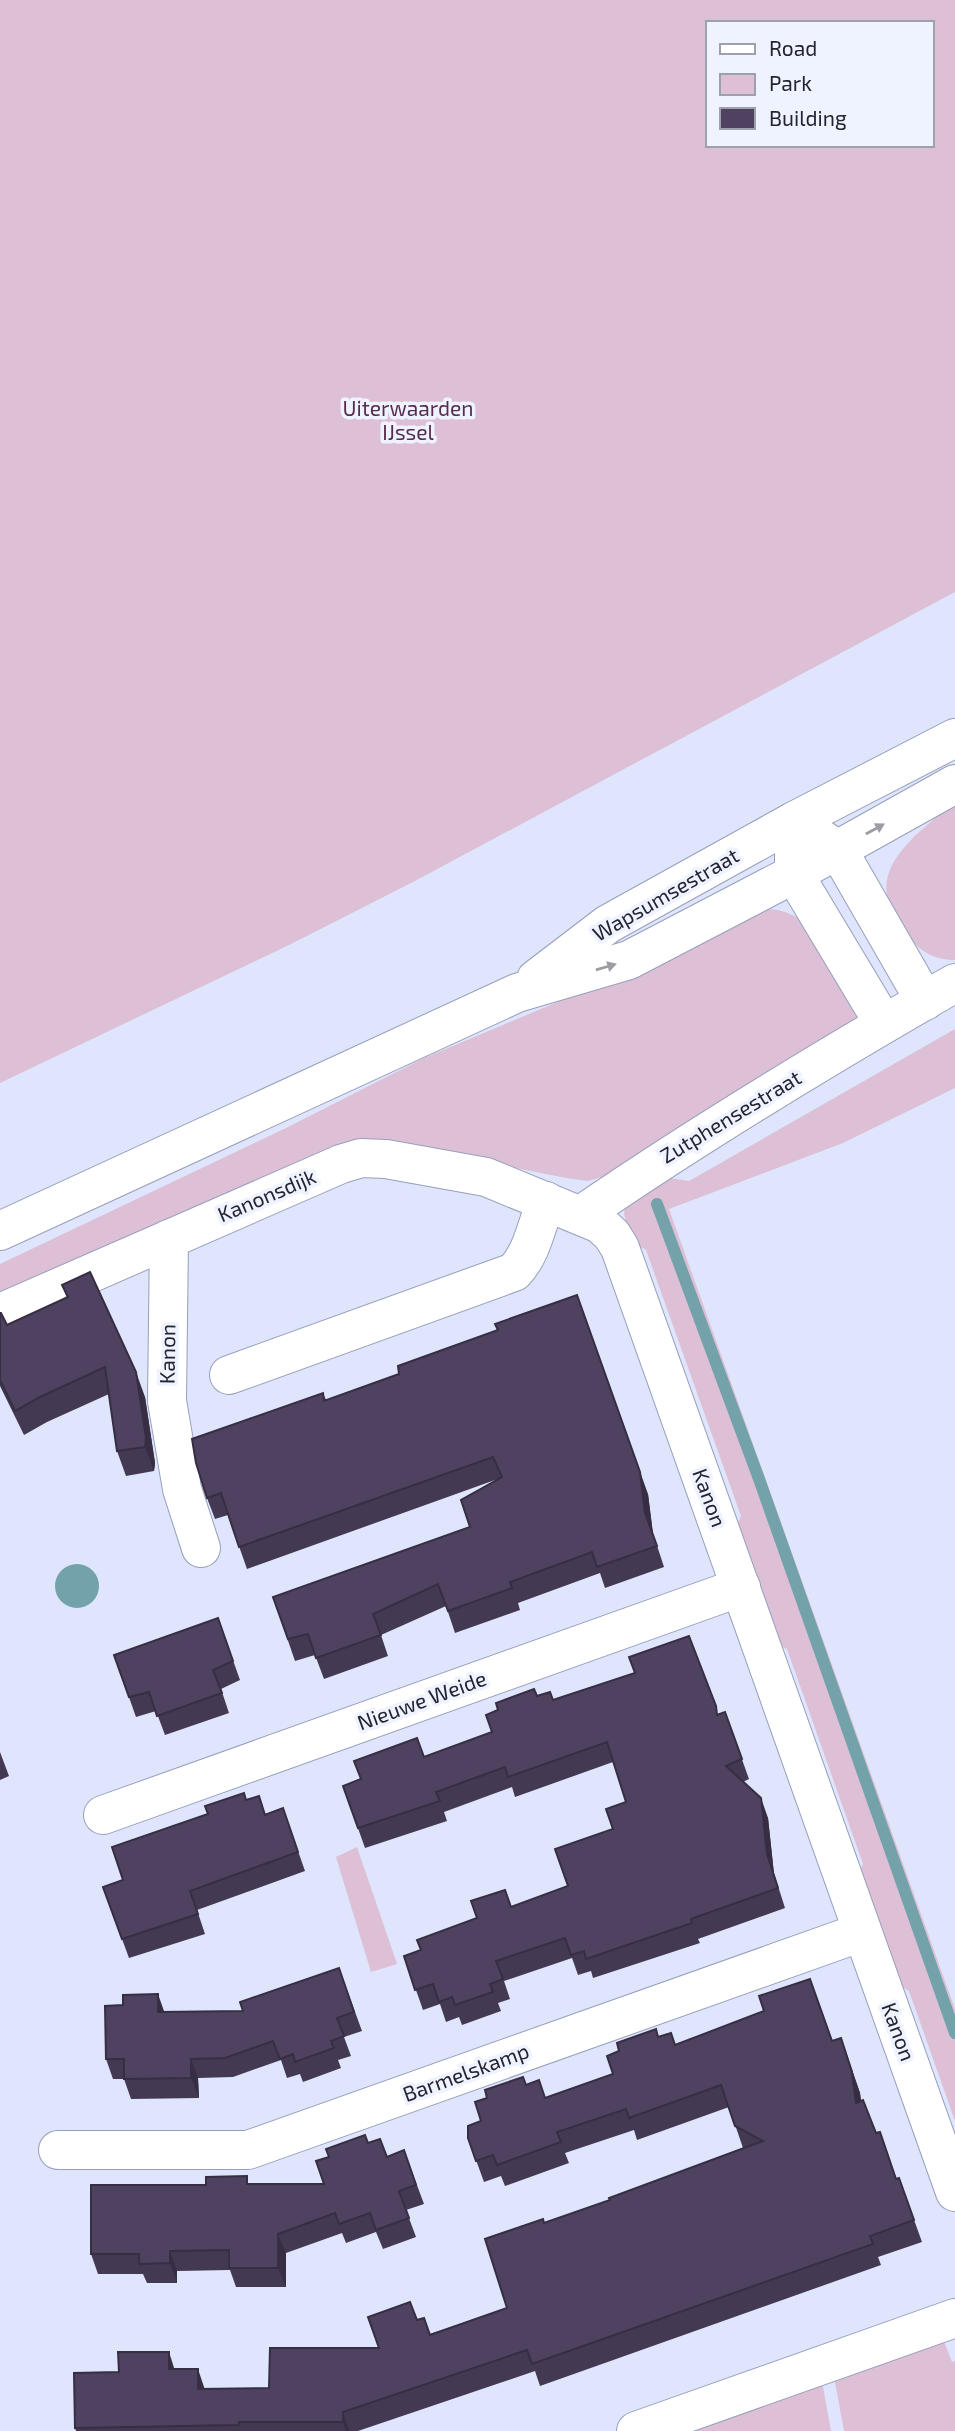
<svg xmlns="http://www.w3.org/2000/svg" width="955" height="2431" viewBox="0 0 955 2431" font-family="'Exo 2',sans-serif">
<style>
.green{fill:#ddc0d6;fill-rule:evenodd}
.water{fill:#73a2ab}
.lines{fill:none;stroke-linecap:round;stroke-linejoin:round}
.stream{stroke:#73a2ab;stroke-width:12}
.street-casing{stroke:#979fbb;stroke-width:40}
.secondary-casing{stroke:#979fbb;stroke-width:40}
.street{stroke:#fff;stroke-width:38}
.secondary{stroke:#fff;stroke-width:38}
.wall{fill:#443953}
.shaded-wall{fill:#372e43}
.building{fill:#4f4260;stroke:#372e43;stroke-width:2}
.oneway{fill:#9c9da2}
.labels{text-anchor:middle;stroke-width:7;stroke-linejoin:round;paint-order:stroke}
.park-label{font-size:21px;fill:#582c4f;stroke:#eff3ff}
.street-label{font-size:21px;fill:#222530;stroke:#eff3ff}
</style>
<rect width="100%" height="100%" fill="#dee5fd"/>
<g class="green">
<path d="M 0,0 L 955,0 L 955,592 L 413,882 L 291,944 L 0,1083 ZM 708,23 L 932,23 L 932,145 L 708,145 Z"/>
<path d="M 955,802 L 955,960 C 934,960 916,950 906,932 C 901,923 894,914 890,904 C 872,862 928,825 955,802 Z"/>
<path d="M 761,908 C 774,909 786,911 798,918 C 824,934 846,987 862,1015 L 605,1176 L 588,1181 L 566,1178 L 393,1144 L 0,1299 L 0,1264 L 286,1128 L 424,1058 L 610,980 Z"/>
<path d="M 955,1029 L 955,1088 L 843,1143 L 669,1209 L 955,2009 L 955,2121 L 909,1991 L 894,1982 L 857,1878 L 863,1864 L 787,1649 L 773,1642 L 734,1531 L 741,1516 L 646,1250 L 631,1241 L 624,1214 L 625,1203 L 657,1176 L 689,1181 Z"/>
<path d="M 357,1847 L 397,1964 L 371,1972 L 336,1857 Z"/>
<path d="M 943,2339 L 952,2362 L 955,2361 L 955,2431 L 844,2431 L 834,2377 Z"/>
<path d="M 822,2381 L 831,2431 L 682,2431 Z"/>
</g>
<circle class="water" cx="77" cy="1586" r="22"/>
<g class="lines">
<path class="stream" d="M 657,1204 L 759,1479 L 955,2033"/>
<g class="street-casing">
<g id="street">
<path d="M 794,821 L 794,874 L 884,1024"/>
<path d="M 811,832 L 838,850 L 925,1001"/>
<path d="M 581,1215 C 702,1132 828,1056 955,983"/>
<path d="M 169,1239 L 167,1401 L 182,1489 L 201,1548"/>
<path d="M 0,1313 L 341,1164 L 361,1158 L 386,1159 L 486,1177 L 600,1224 L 612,1235 L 620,1248 L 955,2192"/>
<path d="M 229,1375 L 514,1272 C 532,1254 537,1224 546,1201"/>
<path d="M 103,1815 L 741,1587"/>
<path d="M 58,2150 L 248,2150 L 862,1932"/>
<path d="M 636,2431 L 955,2318"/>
</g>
</g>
<g class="secondary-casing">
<g id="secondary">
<path d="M 536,979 L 608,924 L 794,821 L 955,738"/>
<path d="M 0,1231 L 517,993 L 629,960 L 794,874 L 955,784"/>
</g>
</g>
<use href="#street" class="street"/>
<use href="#secondary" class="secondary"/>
</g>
<g class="wall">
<path d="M 62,1285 L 145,1397 L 155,1463 L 154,1471 L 126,1476 L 117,1451 L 109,1394 L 47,1422 L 24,1435 L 0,1386 L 0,1313 L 7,1325 L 67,1298 Z"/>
<path d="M 323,1393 L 326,1400 L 648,1494 L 653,1534 L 664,1567 L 605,1588 L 600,1573 L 518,1603 L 520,1610 L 455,1633 L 446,1606 L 381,1635 L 388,1656 L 324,1679 L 315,1655 L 295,1661 L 273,1597 L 470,1527 L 495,1480 L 247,1569 L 228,1515 L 215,1519 L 207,1498 Z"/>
<path d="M 218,1618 L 240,1680 L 221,1689 L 229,1713 L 165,1735 L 156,1711 L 136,1717 L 114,1655 Z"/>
<path d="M 537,1696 L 553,1700 L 718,1714 L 725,1712 L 749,1779 L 743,1782 L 768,1818 L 774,1874 L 785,1908 L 698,1939 L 700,1943 L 593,1978 L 591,1971 L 578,1975 L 572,1958 L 504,1981 L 510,1999 L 498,2003 L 501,2011 L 462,2025 L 459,2017 L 446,2022 L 440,2004 L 423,2010 L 404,1956 L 421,1950 L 511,1907 L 568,1886 L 613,1829 L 626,1802 L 613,1762 L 515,1797 L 512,1787 L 444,1812 L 447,1821 L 365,1848 L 343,1786 L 492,1732 Z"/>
<path d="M 0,1752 L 9,1776 L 0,1780 Z"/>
<path d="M 246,1800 L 265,1814 L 283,1808 L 305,1871 L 197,1910 L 205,1934 L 129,1958 L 122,1939 L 123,1880 Z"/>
<path d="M 339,1968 L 362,2031 L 344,2037 L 351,2056 L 338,2060 L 341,2068 L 303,2082 L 300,2074 L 287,2078 L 281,2060 L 233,2077 L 198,2078 L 199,2098 L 131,2099 L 124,2079 L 113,2079 L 106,2059 L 165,2012 L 243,2011 Z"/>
<path d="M 659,2037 L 675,2045 L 832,2041 L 841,2038 L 860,2093 L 861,2101 L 896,2179 L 899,2178 L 922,2242 L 878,2257 L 881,2265 L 540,2386 L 535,2371 L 358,2431 L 76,2431 L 75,2428 L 119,2372 L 175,2369 L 205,2389 L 269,2388 L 379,2348 L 417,2320 L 424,2318 L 430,2334 L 507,2308 L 544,2223 L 610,2200 L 744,2148 L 743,2148 L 729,2107 L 637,2140 L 634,2130 L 565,2153 L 569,2163 L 505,2186 L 501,2176 L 484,2182 L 468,2138 L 481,2121 L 526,2085 L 545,2098 L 613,2074 Z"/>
<path d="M 368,2143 L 387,2157 L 404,2150 L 424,2204 L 406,2210 L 416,2237 L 383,2249 L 376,2232 L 346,2243 L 342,2233 L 286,2253 L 286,2287 L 236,2287 L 230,2270 L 177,2271 L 177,2283 L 147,2283 L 143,2274 L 98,2274 L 91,2254 L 250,2184 L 324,2184 Z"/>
</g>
<g class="shaded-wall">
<path d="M 577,1295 L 648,1494 L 653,1534 L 664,1567 L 645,1513 Z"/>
<path d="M 136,1372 L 145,1397 L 155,1463 L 154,1471 L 145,1447 Z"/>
<path d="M 761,1798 L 768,1818 L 774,1874 L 785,1908 L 767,1854 Z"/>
<path d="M 158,1994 L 165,2014 L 158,2012 Z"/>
<path d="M 841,2038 L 860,2093 L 864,2125 L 856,2103 Z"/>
<path d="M 191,2059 L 198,2078 L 199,2098 L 191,2078 Z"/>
<path d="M 278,2234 L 286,2253 L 286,2287 L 278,2268 Z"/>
<path d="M 170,2251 L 177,2271 L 177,2283 L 170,2263 Z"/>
<path d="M 169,2352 L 176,2374 L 169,2369 Z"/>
<path d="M 198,2369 L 205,2390 L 198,2389 Z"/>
<path d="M 343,2412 L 349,2431 L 346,2431 L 343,2422 Z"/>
</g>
<g class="building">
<path d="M 90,1272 L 136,1372 L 146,1438 L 145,1447 L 117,1451 L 105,1367 L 38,1398 L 15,1411 L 0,1380 L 0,1313 L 1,1313 L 7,1325 L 68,1297 L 62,1285 Z"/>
<path d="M 577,1295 L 640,1472 L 645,1513 L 657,1546 L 597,1567 L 592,1552 L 510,1582 L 512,1588 L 448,1611 L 438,1584 L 373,1614 L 381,1635 L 316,1658 L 308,1634 L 288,1639 L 273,1597 L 470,1527 L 461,1500 L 502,1477 L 493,1457 L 239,1547 L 221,1493 L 207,1498 L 196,1463 L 192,1439 L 323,1393 L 324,1401 L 399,1374 L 398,1366 L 498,1330 L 495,1324 Z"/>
<path d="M 218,1618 L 233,1661 L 213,1670 L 222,1693 L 157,1716 L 149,1692 L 129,1697 L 114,1655 Z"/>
<path d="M 689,1636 L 716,1706 L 717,1715 L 725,1712 L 742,1759 L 726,1766 L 761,1798 L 767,1854 L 778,1888 L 691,1919 L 692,1923 L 586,1959 L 584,1951 L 571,1955 L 565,1938 L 496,1961 L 503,1979 L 490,1984 L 493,1992 L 455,2005 L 452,1997 L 439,2002 L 433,1984 L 415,1990 L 404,1956 L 421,1950 L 417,1940 L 477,1918 L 471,1901 L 505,1890 L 511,1907 L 568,1886 L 555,1849 L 613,1829 L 606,1809 L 626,1802 L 607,1742 L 508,1777 L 505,1767 L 436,1792 L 440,1801 L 358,1828 L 343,1786 L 361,1779 L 354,1761 L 417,1738 L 424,1757 L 492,1732 L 486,1715 L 498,1710 L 496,1703 L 534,1689 L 537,1696 L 550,1692 L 553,1700 L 635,1673 L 629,1657 Z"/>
<path d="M 244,1793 L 246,1800 L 259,1796 L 265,1815 L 283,1808 L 298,1852 L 190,1891 L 198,1914 L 122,1939 L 103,1887 L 123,1880 L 112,1847 L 208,1814 L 205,1806 Z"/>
<path d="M 339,1968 L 354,2012 L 337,2018 L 344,2036 L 331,2041 L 334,2048 L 295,2062 L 293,2054 L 280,2059 L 273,2041 L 225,2058 L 191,2059 L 191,2078 L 124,2079 L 124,2059 L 106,2059 L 105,2006 L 123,2005 L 123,1995 L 158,1994 L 158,2012 L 243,2011 L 240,2002 Z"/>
<path d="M 810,1979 L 832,2041 L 841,2038 L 852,2072 L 856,2103 L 863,2100 L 876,2133 L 880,2132 L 896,2179 L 899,2178 L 914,2220 L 870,2236 L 873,2244 L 532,2364 L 527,2350 L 343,2412 L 343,2422 L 239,2422 L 239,2425 L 75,2428 L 74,2373 L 119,2372 L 118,2352 L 169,2352 L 169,2369 L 198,2369 L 198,2389 L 269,2388 L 270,2348 L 379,2348 L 368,2317 L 410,2302 L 417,2320 L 424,2318 L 430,2335 L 507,2308 L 485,2239 L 543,2219 L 544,2223 L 610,2200 L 609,2198 L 763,2141 L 735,2126 L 721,2085 L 629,2118 L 626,2109 L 557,2132 L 561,2142 L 497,2165 L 493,2155 L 476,2161 L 468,2138 L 468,2126 L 481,2121 L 475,2102 L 487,2098 L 485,2090 L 523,2077 L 526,2085 L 539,2080 L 545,2098 L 613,2074 L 607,2056 L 619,2051 L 617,2043 L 656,2029 L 658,2037 L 671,2033 L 675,2045 L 764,2011 L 759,1996 Z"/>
<path d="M 365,2135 L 368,2143 L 380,2139 L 387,2157 L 404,2150 L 416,2185 L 399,2191 L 409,2218 L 376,2230 L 370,2213 L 339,2224 L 335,2213 L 278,2234 L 278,2268 L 229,2268 L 229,2250 L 170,2251 L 170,2263 L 139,2264 L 139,2254 L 91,2254 L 91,2185 L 206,2185 L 206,2177 L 247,2176 L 247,2184 L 324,2184 L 316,2161 L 329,2157 L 326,2149 Z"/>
</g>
<defs><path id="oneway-solid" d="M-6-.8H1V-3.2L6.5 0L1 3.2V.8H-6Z" transform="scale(1.75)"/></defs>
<g class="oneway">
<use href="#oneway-solid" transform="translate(875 829) rotate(-29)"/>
<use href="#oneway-solid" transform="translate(606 967) rotate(-16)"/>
</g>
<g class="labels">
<g class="park-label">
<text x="408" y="416">Uiterwaarden<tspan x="408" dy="24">IJssel</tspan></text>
</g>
<g class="street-label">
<text transform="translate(666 895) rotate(-30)" y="7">Wapsumsestraat</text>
<text transform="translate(731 1117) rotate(-31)" y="7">Zutphensestraat</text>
<text transform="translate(267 1196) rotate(-23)" y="7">Kanonsdijk</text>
<text transform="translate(168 1354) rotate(-89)" y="7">Kanon</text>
<text transform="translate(709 1498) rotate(70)" y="7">Kanon</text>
<text transform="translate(422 1701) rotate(-20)" y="7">Nieuwe Weide</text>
<text transform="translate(898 2032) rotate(70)" y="7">Kanon</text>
<text transform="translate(466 2073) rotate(-20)" y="7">Barmelskamp</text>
</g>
</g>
<rect x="706" y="21" width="228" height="126" fill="#eff3ff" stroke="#9da1ac" stroke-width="2"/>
<rect x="720" y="44" width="35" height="10" fill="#ffffff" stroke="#9da1ac" stroke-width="2"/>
<text x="769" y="56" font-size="21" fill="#222530">Road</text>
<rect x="720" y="74" width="35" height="21" fill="#ddc0d6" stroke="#9da1ac" stroke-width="2"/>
<text x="769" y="91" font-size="21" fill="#222530">Park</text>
<rect x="720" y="108" width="35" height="21" fill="#4f4260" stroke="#9da1ac" stroke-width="2"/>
<text x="769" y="126" font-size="21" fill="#222530">Building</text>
</svg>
